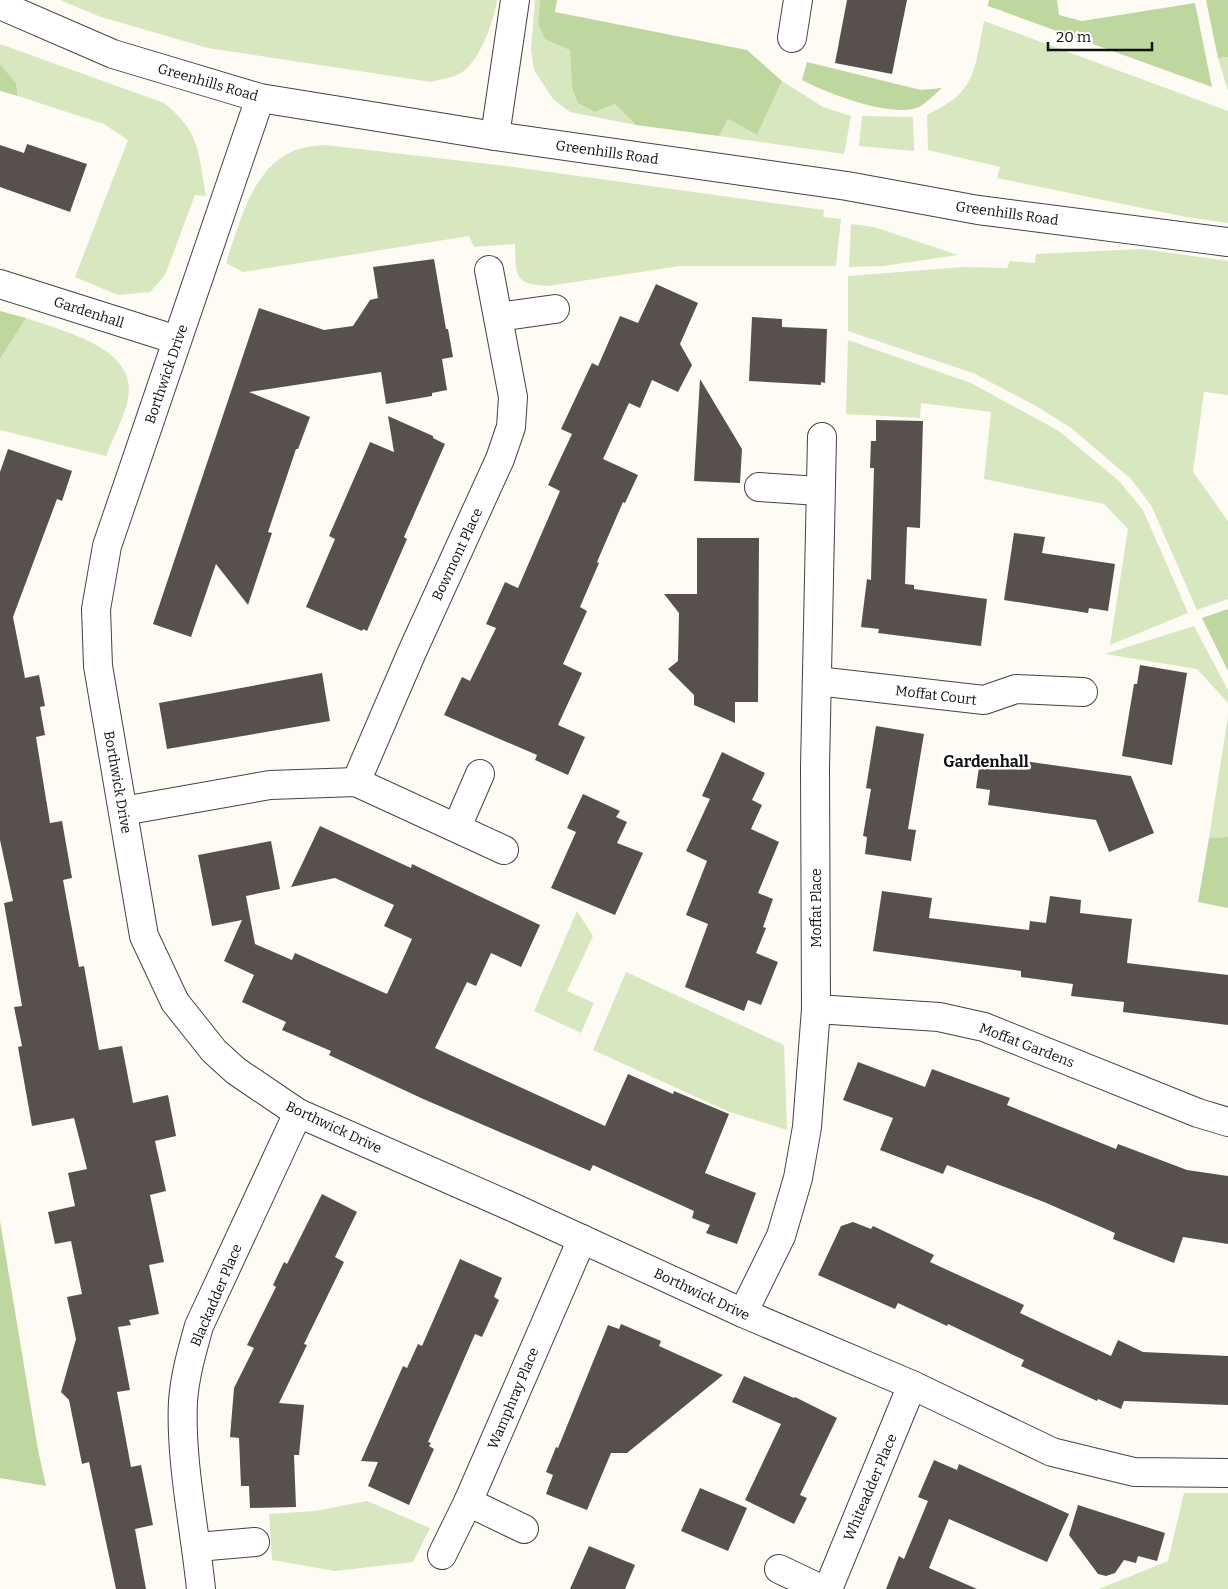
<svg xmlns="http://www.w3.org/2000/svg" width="1228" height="1589" viewBox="0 0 1228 1589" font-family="Bitter,serif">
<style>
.green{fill:#d7e7bf}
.forest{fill:#bdd79f}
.building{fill:#58504d}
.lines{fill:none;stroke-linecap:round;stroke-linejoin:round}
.minor-casing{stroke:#434343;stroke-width:30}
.tertiary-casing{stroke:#434343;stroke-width:30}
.minor{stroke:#fff;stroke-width:28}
.tertiary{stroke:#fff;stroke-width:28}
.labels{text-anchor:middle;stroke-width:5;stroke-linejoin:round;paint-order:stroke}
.street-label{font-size:14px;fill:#101010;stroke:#fff}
.quarter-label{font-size:16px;font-weight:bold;fill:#101010;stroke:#fff}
</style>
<rect width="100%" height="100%" fill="#fefbf4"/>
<g class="green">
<path d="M 60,0 L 497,0 C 494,21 480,61 461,73 C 453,78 440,79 431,82 L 208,48 L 101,17 Z"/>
<path d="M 535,0 L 540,0 L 538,23 L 570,50 L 572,87 L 595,112 L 615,104 L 636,125 L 570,112 L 553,99 L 534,70 L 531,50 Z"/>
<path d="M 984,21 L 1228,111 L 1228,223 L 1186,217 L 997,178 L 1000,167 L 928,150 L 927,115 C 939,108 953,102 962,91 C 978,74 979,42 984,21 Z"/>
<path d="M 0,44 L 164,103 C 201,133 198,152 206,196 L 195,195 L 165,275 L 150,292 L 118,295 L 75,277 L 128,140 L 104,124 L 18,96 L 16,83 L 0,64 Z"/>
<path d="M 1228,57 L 1228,91 L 1218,58 Z"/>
<path d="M 782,81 L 823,107 L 851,116 L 844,154 L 719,136 L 728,119 L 757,135 Z"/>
<path d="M 862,116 L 913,117 L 914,151 L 859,146 Z"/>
<path d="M 325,145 L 506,166 L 824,210 L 823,217 L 841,219 L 836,266 L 680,266 L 548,286 C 513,284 516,275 515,244 L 474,247 L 469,236 L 243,272 L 226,263 C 239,225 251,171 291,152 C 301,147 314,146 325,145 Z"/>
<path d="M 851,224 L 874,227 L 958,255 L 883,266 L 849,267 Z"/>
<path d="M 1142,249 L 1228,261 L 1228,395 L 1204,392 L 1193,472 L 1228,521 L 1228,599 L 1197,610 L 1151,505 L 1130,478 L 1071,428 L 1036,406 L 973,373 L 848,331 L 848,276 L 964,267 L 1007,268 L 1010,261 L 1035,263 L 1036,254 Z"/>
<path d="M 26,318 C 61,331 139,347 128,399 C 124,418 113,438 106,456 L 0,430 L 0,359 Z"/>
<path d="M 848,340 L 971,383 L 1059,431 L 1119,481 L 1143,510 L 1188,613 L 1110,645 L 1128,529 L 1104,504 L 984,479 L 991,412 L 921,403 L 920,418 L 846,414 Z"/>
<path d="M 1194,626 L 1228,690 L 1228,703 L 1197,669 L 1105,654 Z"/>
<path d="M 1228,716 L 1228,837 L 1209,838 Z"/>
<path d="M 577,911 L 593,936 L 567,991 L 594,1003 L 581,1033 L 534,1011 Z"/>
<path d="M 626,972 L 784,1045 L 787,1130 L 727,1111 L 593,1050 Z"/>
<path d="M 1184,1493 L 1228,1493 L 1228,1589 L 1099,1589 L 1168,1561 Z"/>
<path d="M 367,1501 L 430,1528 L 413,1562 L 335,1571 L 272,1560 L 269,1514 L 315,1511 Z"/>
</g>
<g class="forest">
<path d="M 540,0 L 557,0 L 555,12 L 747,50 L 782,81 L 757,135 L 728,119 L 719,136 L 636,125 L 615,104 L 595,112 L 578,103 L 572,87 L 570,50 L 545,39 L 538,23 Z"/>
<path d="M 989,0 L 1057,0 L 1059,15 L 1082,21 L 1195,3 L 1212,87 L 988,6 Z"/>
<path d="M 1206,0 L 1228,0 L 1228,57 L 1218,58 Z"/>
<path d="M 807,62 L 921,90 L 942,88 C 935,94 928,101 921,106 C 895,120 826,93 802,80 Z"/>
<path d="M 0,64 L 16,83 L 18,96 L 0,91 Z"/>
<path d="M 0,311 L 26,318 L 0,359 Z"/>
<path d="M 1228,609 L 1228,671 L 1202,618 Z"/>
<path d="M 1228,837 L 1228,908 L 1198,902 L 1209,838 Z"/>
<path d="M 0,1221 L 38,1450 L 46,1486 L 0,1478 Z"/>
</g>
<g class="building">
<path d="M 847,0 L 907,0 L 892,74 L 835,63 Z"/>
<path d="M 27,144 L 87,164 L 70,212 L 0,187 L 0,145 L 24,153 Z"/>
<path d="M 434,259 L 446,329 L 448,329 L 453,357 L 442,359 L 447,390 L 432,393 L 432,396 L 386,404 L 381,372 L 249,392 L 310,417 L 298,449 L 296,449 L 268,532 L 272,533 L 248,605 L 216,564 L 191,637 L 153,624 L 259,308 L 324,330 L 353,326 L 370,300 L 378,298 L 373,267 Z"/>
<path d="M 656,284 L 698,303 L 680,344 L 692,365 L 678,392 L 652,380 L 640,408 L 629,403 L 603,459 L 638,475 L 625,503 L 623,502 L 597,562 L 599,563 L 580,607 L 587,611 L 563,664 L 582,673 L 558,725 L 585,737 L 568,775 L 535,760 L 537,755 L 444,715 L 462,677 L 470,681 L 496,628 L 486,624 L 505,582 L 518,588 L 560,491 L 548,485 L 572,434 L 561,429 L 592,363 L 598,366 L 620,316 L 638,323 Z"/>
<path d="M 752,317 L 782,319 L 782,327 L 827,329 L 825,383 L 821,382 L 821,385 L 749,381 Z"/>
<path d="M 700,379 L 742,449 L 740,483 L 694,481 Z"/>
<path d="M 388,416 L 433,436 L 433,438 L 445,444 L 404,537 L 407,539 L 367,631 L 363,629 L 362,631 L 306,607 L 335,539 L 329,536 L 370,442 L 394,452 Z"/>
<path d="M 876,420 L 923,421 L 920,528 L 907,527 L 905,584 L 914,585 L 914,589 L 987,599 L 981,646 L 878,633 L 879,629 L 861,627 L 867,579 L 871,580 L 874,468 L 870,468 L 871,441 L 876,441 Z"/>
<path d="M 8,449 L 72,471 L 62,501 L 57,499 L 13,617 L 25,678 L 39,675 L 45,706 L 40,707 L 45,735 L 36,737 L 45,793 L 50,823 L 62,821 L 72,878 L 63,880 L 79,967 L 84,966 L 99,1050 L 122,1046 L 133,1103 L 168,1095 L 176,1136 L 155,1141 L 166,1191 L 150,1195 L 164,1262 L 149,1265 L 159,1314 L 129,1320 L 131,1325 L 118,1327 L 130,1390 L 117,1392 L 131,1467 L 141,1465 L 153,1525 L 135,1529 L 146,1589 L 116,1589 L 89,1462 L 82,1464 L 69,1400 L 61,1392 L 76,1339 L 67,1297 L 82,1294 L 71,1241 L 55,1244 L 48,1212 L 75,1206 L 68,1173 L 87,1169 L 74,1118 L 32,1126 L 18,1047 L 22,1046 L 14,1007 L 22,1006 L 4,903 L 13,901 L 0,840 L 0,472 Z"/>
<path d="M 1014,533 L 1045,537 L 1042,553 L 1115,564 L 1108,611 L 1089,608 L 1088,613 L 1004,600 Z"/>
<path d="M 697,538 L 759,538 L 758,702 L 735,702 L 735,723 L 694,705 L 694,695 L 668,669 L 678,661 L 679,613 L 664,594 L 697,594 Z"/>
<path d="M 1140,665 L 1187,673 L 1172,765 L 1122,756 L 1134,684 L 1137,684 Z"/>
<path d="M 322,673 L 330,721 L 167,749 L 159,703 Z"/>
<path d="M 876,726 L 924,734 L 908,829 L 916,830 L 911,861 L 865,854 L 867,837 L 863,836 L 871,789 L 866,788 Z"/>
<path d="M 722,752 L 765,773 L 752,800 L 762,805 L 751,829 L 779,842 L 758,893 L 773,899 L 763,927 L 766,928 L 756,953 L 778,962 L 761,1005 L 748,1000 L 744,1011 L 685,987 L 708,924 L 686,915 L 707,861 L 686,851 L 710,799 L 702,796 Z"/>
<path d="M 995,757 L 1131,776 L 1154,833 L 1109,852 L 1096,820 L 988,805 L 990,790 L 976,788 L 980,760 L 994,762 Z"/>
<path d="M 583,794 L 620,811 L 616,817 L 627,822 L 617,843 L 643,853 L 615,915 L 551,888 L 576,832 L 567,828 Z"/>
<path d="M 320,826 L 411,868 L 412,864 L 540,925 L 521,967 L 491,953 L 476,986 L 467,982 L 435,1048 L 605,1126 L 628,1074 L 673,1094 L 674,1091 L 729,1114 L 705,1173 L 756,1193 L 737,1244 L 706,1233 L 710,1225 L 692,1218 L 694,1211 L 593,1165 L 590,1171 L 421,1098 L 329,1055 L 331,1051 L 282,1030 L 286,1022 L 242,1002 L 254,975 L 224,961 L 242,920 L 212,926 L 198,855 L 271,841 L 280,889 L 246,896 L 255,944 L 292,960 L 295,953 L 387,994 L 412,939 L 384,926 L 394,905 L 335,878 L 291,887 Z"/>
<path d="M 882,891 L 932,898 L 929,918 L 1029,930 L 1030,921 L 1046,923 L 1050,896 L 1081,900 L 1080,913 L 1132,919 L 1127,963 L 1228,975 L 1228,1025 L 1123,1012 L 1124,1002 L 1071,996 L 1073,984 L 1021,977 L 1021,971 L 873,951 Z"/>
<path d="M 858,1062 L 925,1087 L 932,1069 L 1010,1098 L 1007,1105 L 1116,1149 L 1118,1144 L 1187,1170 L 1228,1176 L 1228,1244 L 1183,1237 L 1174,1263 L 1113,1239 L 1115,1233 L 1044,1202 L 947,1165 L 943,1174 L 880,1150 L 893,1118 L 843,1100 Z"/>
<path d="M 322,1194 L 357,1212 L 335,1257 L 344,1262 L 304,1344 L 307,1345 L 279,1403 L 304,1405 L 299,1455 L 294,1455 L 296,1507 L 250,1508 L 249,1486 L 241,1486 L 239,1438 L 230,1437 L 234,1388 L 254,1348 L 247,1345 L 276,1287 L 273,1285 L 284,1262 L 287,1264 Z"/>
<path d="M 853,1222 L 871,1229 L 873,1226 L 934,1255 L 930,1262 L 1024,1305 L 1020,1313 L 1111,1356 L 1118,1340 L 1143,1352 L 1228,1356 L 1228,1405 L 1124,1401 L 1121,1409 L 1098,1399 L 1097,1401 L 1021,1366 L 1024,1360 L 948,1324 L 947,1326 L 898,1303 L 895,1309 L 818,1275 L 841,1226 Z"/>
<path d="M 460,1259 L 502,1278 L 494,1297 L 499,1300 L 482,1337 L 475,1334 L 428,1442 L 431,1443 L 429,1446 L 434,1449 L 409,1505 L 368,1486 L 378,1462 L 361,1461 L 403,1366 L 407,1368 L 418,1344 L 422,1346 Z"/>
<path d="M 621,1324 L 661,1341 L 659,1346 L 723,1375 L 627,1453 L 611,1453 L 587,1510 L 546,1494 L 553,1475 L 546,1472 L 556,1447 L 558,1448 L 608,1325 L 619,1329 Z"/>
<path d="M 744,1376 L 794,1398 L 795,1397 L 837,1418 L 800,1495 L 807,1498 L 794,1524 L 745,1500 L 781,1424 L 732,1402 Z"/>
<path d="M 934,1460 L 957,1470 L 959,1464 L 1069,1514 L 1047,1562 L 949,1519 L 929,1568 L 977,1589 L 886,1589 L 899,1556 L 904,1559 L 928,1501 L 918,1497 Z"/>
<path d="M 700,1488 L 747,1508 L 728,1551 L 681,1531 Z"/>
<path d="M 1078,1505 L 1165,1533 L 1157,1561 L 1138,1556 L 1136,1563 L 1124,1560 L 1115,1573 L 1106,1576 L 1098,1574 L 1069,1535 Z"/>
<path d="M 589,1546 L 635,1565 L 625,1589 L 570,1589 Z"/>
</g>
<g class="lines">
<g class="minor-casing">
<g id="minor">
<path d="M 792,38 L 798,0"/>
<path d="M 260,98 L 107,546 L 96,609 L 98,666 L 144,936 L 175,1002 L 214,1051 L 236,1071 L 298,1113 L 512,1207 L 743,1313 L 912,1385 L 1052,1452 L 1134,1472 L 1228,1473"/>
<path d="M 0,284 L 177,340"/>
<path d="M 498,317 L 555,309"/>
<path d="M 759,487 L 819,491"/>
<path d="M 817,681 L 984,700 L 1016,689 L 1083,692"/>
<path d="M 356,782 L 412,652 L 500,459 L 511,427 L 513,397 L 489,270"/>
<path d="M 123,811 L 270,785 L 356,782 L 504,850"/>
<path d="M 457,827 L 480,774"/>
<path d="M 816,1009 L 939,1017 L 984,1027 L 1198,1113 L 1228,1122"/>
<path d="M 743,1313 L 781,1236 L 798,1178 L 807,1127 L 816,1009 L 815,767 L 822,437"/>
<path d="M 468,1502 L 524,1529"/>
<path d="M 197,1547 L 255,1542"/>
<path d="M 442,1555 L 468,1502 L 582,1239"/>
<path d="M 779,1569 L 821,1589"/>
<path d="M 201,1589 C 195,1530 180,1460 183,1401 C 185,1375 192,1351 199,1326 L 298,1113"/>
<path d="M 828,1589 L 912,1385"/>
</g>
</g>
<g class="tertiary-casing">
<g id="tertiary">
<path d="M 0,5 L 113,54 L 260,98 L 495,136 L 847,186 L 978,210 L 1228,242"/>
<path d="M 495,136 L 515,0"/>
</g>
</g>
<use href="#minor" class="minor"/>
<use href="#tertiary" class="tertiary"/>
</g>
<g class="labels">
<g class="street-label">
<text transform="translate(208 82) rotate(16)" y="5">Greenhills Road</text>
<text transform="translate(607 152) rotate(8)" y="5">Greenhills Road</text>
<text transform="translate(1007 213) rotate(8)" y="5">Greenhills Road</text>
<text transform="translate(89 312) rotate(18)" y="5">Gardenhall</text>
<text transform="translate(166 374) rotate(-71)" y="5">Borthwick Drive</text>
<text transform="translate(457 554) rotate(-65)" y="5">Bowmont Place</text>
<text transform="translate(936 695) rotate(7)" y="5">Moffat Court</text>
<text transform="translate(118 782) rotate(80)" y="5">Borthwick Drive</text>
<text transform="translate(816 908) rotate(-90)" y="5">Moffat Place</text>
<text transform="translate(1027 1045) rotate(21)" y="5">Moffat Gardens</text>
<text transform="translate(334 1127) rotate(25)" y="5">Borthwick Drive</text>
<text transform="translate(702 1294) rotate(25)" y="5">Borthwick Drive</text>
<text transform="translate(216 1295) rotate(-67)" y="5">Blackadder Place</text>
<text transform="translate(513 1398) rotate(-67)" y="5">Wamphray Place</text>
<text transform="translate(870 1487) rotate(-67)" y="5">Whiteadder Place</text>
</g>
<g class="quarter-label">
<text x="986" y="767">Gardenhall</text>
</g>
</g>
<path d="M1048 42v8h104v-8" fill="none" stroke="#101010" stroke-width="2.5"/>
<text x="1056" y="42" font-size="15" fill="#101010" stroke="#ffffff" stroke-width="4" paint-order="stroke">20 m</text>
</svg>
